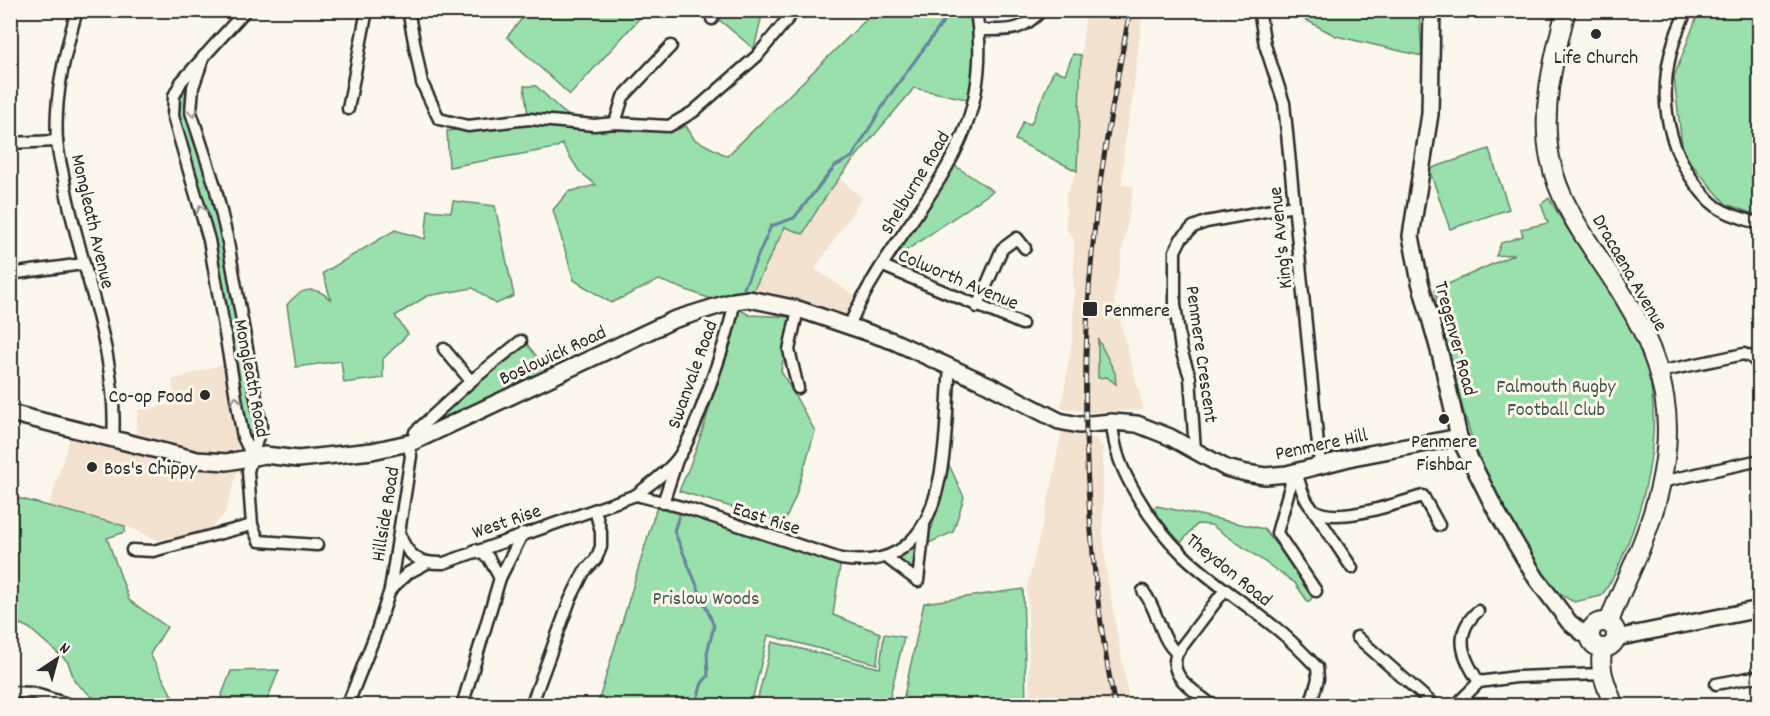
<svg xmlns="http://www.w3.org/2000/svg" width="1770" height="716" viewBox="0 0 1770 716" font-family="Dekko,sans-serif">
<style>
.built{fill:#f3e2d0}
.green{fill:#99e0ad;stroke:#62866c;stroke-width:1.5}
.lines{fill:none;stroke-linecap:round;stroke-linejoin:round}
.stream{stroke:#65849d;stroke-width:3}
.street-casing{stroke:#2b2b2b;stroke-width:15}
.secondary-casing{stroke:#2b2b2b;stroke-width:20}
.primary-casing{stroke:#2b2b2b;stroke-width:22}
.street{stroke:#fbf7ec;stroke-width:10}
.secondary{stroke:#fbf7ec;stroke-width:15}
.primary{stroke:#fbf7ec;stroke-width:18}
.rail-casing{stroke:#2b2b2b;stroke-width:5}
.rail{stroke:#fbf7ec;stroke-width:3;stroke-dasharray:9;stroke-linecap:butt}
.oneway{stroke:#93918c}
.poi-dot{fill:#2b2b2b;stroke:#fbf7ec;stroke-width:2}
.labels{text-anchor:middle;stroke-width:6;stroke-linejoin:round;paint-order:stroke}
.poi-label{font-size:20px;fill:#2b2b2b;stroke:#fbf7ec}
.street-label{font-size:20px;fill:#2b2b2b;stroke:#fbf7ec}
.park-label{font-size:20px;fill:#46584c;stroke:#fbf7ec}
</style>
<rect width="100%" height="100%" fill="#fbf7ec"/>
<filter id="ink" filterUnits="userSpaceOnUse"><feTurbulence type="fractalNoise" baseFrequency=".0167" numOctaves="2"/><feDisplacementMap in="SourceGraphic" scale="12" xChannelSelector="R" yChannelSelector="G"/><feConvolveMatrix kernelMatrix="1 2 1 2 8 2 1 2 1" color-interpolation-filters="sRGB"/></filter>
<g filter="url(#ink)">
<g class="built">
<path d="M 1086,11 L 1143,11 L 1132,101 L 1124,146 L 1122,185 L 1134,186 L 1114,299 L 1144,410 L 1091,412 L 1061,408 L 1073,335 L 1074,239 L 1066,229 L 1066,195 L 1077,171 L 1081,55 Z"/>
<path d="M 838,177 L 862,198 L 815,269 L 862,300 L 849,326 L 749,299 L 785,227 L 819,204 Z"/>
<path d="M 223,364 L 238,446 L 238,469 L 225,513 L 209,531 L 158,540 L 125,526 L 49,506 L 72,430 L 135,446 L 138,410 L 175,404 L 172,380 Z"/>
<path d="M 1061,432 L 1094,438 L 1103,448 L 1103,529 L 1106,570 L 1130,705 L 1030,705 L 1027,588 L 1052,485 Z"/>
</g>
<g class="green">
<path d="M 528,11 L 528,10 L 646,11 L 570,95 L 507,37 Z"/>
<path d="M 720,11 L 763,11 L 754,49 L 717,18 Z"/>
<path d="M 875,11 L 976,11 L 976,101 L 914,88 C 875,136 832,179 803,234 L 785,227 L 749,299 L 711,299 L 659,280 L 611,303 L 574,280 L 553,210 L 568,192 L 596,185 L 579,171 L 562,144 L 555,148 L 449,167 L 447,131 L 529,123 L 524,86 L 536,86 L 561,110 L 588,130 L 673,131 L 686,126 L 694,139 L 727,156 Z"/>
<path d="M 1289,11 L 1419,11 L 1422,56 L 1336,36 Z"/>
<path d="M 1699,11 L 1759,11 L 1759,216 L 1726,204 L 1683,154 L 1674,77 Z"/>
<path d="M 1073,54 L 1081,55 L 1077,171 L 1015,140 L 1023,122 L 1031,124 L 1054,70 L 1065,74 Z"/>
<path d="M 192,75 L 187,113 L 211,185 L 220,224 L 257,427 L 252,447 L 246,434 L 202,194 L 177,115 L 178,98 Z"/>
<path d="M 1489,149 L 1509,209 L 1450,229 L 1429,169 Z"/>
<path d="M 954,165 L 993,191 L 894,259 Z"/>
<path d="M 1549,198 C 1573,243 1606,281 1630,325 C 1668,393 1654,476 1628,543 C 1621,561 1613,581 1601,596 L 1574,602 L 1556,592 L 1514,529 L 1476,452 L 1448,359 L 1435,290 L 1515,254 L 1496,256 L 1501,243 L 1523,236 L 1521,229 L 1548,223 L 1541,204 Z"/>
<path d="M 453,201 L 495,206 L 514,296 L 496,304 L 473,288 L 427,296 L 395,316 L 408,334 L 383,359 L 383,378 L 344,383 L 341,361 L 296,367 L 287,305 C 300,288 315,284 331,300 L 323,273 L 395,230 L 425,239 L 428,210 L 451,212 Z"/>
<path d="M 734,306 L 749,315 L 791,317 L 781,371 L 815,431 L 795,498 L 784,523 L 679,491 C 706,432 721,370 734,306 Z"/>
<path d="M 1098,339 L 1115,373 L 1116,384 L 1107,377 L 1098,378 Z"/>
<path d="M 527,344 L 550,374 L 420,436 L 468,390 Z"/>
<path d="M 949,465 L 964,497 L 953,532 L 922,546 L 915,577 L 893,559 L 922,541 L 932,528 Z"/>
<path d="M 10,496 L 125,526 L 125,532 L 107,538 L 129,600 L 167,627 L 150,654 L 176,703 L 180,705 L 102,705 L 75,682 L 68,662 L 29,628 L 11,620 Z"/>
<path d="M 658,503 L 841,559 L 833,615 L 880,633 L 877,664 L 768,635 L 751,705 L 597,706 Z"/>
<path d="M 1157,506 L 1264,529 L 1315,595 L 1308,602 L 1295,583 L 1211,525 L 1197,524 L 1178,546 L 1151,510 Z"/>
<path d="M 1023,589 L 1026,705 L 902,705 L 924,603 Z"/>
<path d="M 884,634 L 904,637 L 888,705 L 756,705 L 772,642 L 880,668 Z"/>
<path d="M 279,670 L 265,705 L 218,705 L 231,671 Z"/>
</g>
<g class="lines">
<g class="stream">
<path d="M 744,288 L 771,226 L 794,218 L 835,166 L 852,157 L 889,96 L 952,10"/>
<path d="M 679,516 L 674,531 L 714,626 L 707,653 L 708,676 L 702,683 L 695,706"/>
</g>
<g class="street-casing">
<g id="street">
<path d="M 77,10 C 65,53 54,96 57,141 C 58,156 63,171 65,186 C 81,270 119,354 113,440"/>
<path d="M 246,10 L 181,82 L 174,96 L 173,116 L 209,240 L 239,415 L 243,437 L 252,456"/>
<path d="M 408,10 L 422,83 L 439,119 L 468,126 L 529,119 L 594,125 L 615,123 L 669,126 L 693,112 L 757,56 L 795,10"/>
<path d="M 1259,10 L 1265,45 L 1284,103 L 1320,465"/>
<path d="M 1687,10 C 1659,65 1657,123 1690,176 C 1697,187 1706,199 1717,207 C 1728,215 1746,219 1760,224"/>
<path d="M 712,19 L 716,10"/>
<path d="M 979,30 C 1008,30 1021,33 1042,10"/>
<path d="M 204,56 L 193,87 L 191,112 L 215,186 L 227,237 L 261,426 L 248,471 L 252,525 L 259,541 L 317,545"/>
<path d="M 348,109 L 367,10"/>
<path d="M 615,123 L 623,97 L 671,46"/>
<path d="M 10,143 L 57,141"/>
<path d="M 883,266 L 1022,324"/>
<path d="M 10,274 L 83,264"/>
<path d="M 977,307 L 1002,249 L 1017,238 L 1025,248"/>
<path d="M 798,309 L 789,350 L 798,388"/>
<path d="M 849,326 C 899,210 999,155 976,10"/>
<path d="M 444,349 L 471,381"/>
<path d="M 1659,372 L 1744,354 L 1751,357 L 1760,366"/>
<path d="M 1112,422 C 1114,451 1122,470 1136,494 C 1176,563 1219,582 1277,629 C 1291,640 1304,654 1317,667 L 1318,679 L 1310,706"/>
<path d="M 413,442 L 415,432 L 471,381 L 521,341"/>
<path d="M 1195,451 L 1190,377 L 1181,350 L 1175,304 L 1175,251 L 1181,239 L 1193,227 L 1206,222 L 1294,206"/>
<path d="M 1296,472 C 1300,484 1304,502 1314,510 C 1336,525 1398,503 1423,496 L 1439,525"/>
<path d="M 1287,474 L 1291,483 L 1277,533 L 1316,591"/>
<path d="M 1661,482 L 1760,460"/>
<path d="M 636,495 L 689,509 L 841,559 C 953,576 943,442 950,367"/>
<path d="M 663,503 L 677,460"/>
<path d="M 1314,511 L 1352,568"/>
<path d="M 400,535 C 408,558 421,564 444,563 L 636,495 C 650,484 667,473 678,458 C 694,436 732,328 734,301"/>
<path d="M 132,550 L 153,551 L 252,525"/>
<path d="M 475,550 L 488,557 L 500,578"/>
<path d="M 887,558 L 918,581 L 924,527"/>
<path d="M 390,590 L 408,573 L 425,564"/>
<path d="M 1143,591 C 1158,609 1160,640 1177,653 C 1167,678 1196,691 1213,706"/>
<path d="M 1478,611 C 1452,634 1463,658 1479,682"/>
<path d="M 1357,637 L 1435,706"/>
<path d="M 1177,653 L 1224,591"/>
<path d="M 1716,684 L 1759,676"/>
<path d="M 10,692 L 32,693 L 74,706"/>
<path d="M 347,706 L 376,633 L 390,590 L 411,456 L 408,443"/>
<path d="M 462,706 L 500,578 L 523,533"/>
<path d="M 531,706 L 570,600 L 584,572 L 596,559 L 601,547 L 601,532 L 595,510"/>
<path d="M 1455,706 L 1479,682 L 1516,677 L 1602,674"/>
</g>
</g>
<g class="secondary-casing">
<g id="secondary">
<path d="M 1432,10 L 1430,114 L 1411,236 L 1420,282 L 1442,361 L 1459,437 L 1494,507 L 1536,578 L 1569,622 L 1584,634 L 1590,635"/>
<path d="M 10,413 L 197,460 L 227,462 L 265,455 L 298,459 L 372,451 L 413,442 L 673,320 L 734,301 L 749,299 L 798,309 L 893,341 L 989,385 L 1059,421 L 1079,425 L 1112,422 L 1137,424 L 1170,437 L 1226,468 L 1246,473 L 1265,476 L 1287,474 L 1353,457 L 1459,437"/>
<path d="M 1616,638 L 1760,609"/>
</g>
</g>
<g class="primary-casing">
<g id="primary">
<path d="M 1566,10 C 1554,58 1540,109 1550,158 C 1560,211 1597,252 1624,297 C 1648,336 1667,383 1667,429 C 1667,473 1654,516 1637,556 C 1628,579 1616,600 1609,623"/>
<circle cx="1603" cy="635" r="13"/>
<path d="M 1603,648 C 1597,668 1607,687 1614,706"/>
</g>
</g>
<use href="#street" class="street"/>
<use href="#secondary" class="secondary"/>
<use href="#primary" class="primary"/>
<g class="rail-casing">
<path id="rail" d="M 1115,706 C 1086,563 1078,388 1093,244 C 1100,165 1116,88 1130,10"/>
</g>
<use href="#rail" class="rail"/>
</g>
<defs><path id="oneway-chevron" d="M-2-3.5L2.5 0L-2 3.5" fill="none" stroke-width="1.6" stroke-linecap="round" stroke-linejoin="round" transform="scale(1.5)"/></defs>
<g class="oneway">
<use href="#oneway-chevron" transform="translate(193 113) rotate(84)"/>
<use href="#oneway-chevron" transform="translate(201 209) rotate(-104)"/>
<use href="#oneway-chevron" transform="translate(236 400) rotate(-99)"/>
</g>
</g>
<g class="poi-dot">
<circle cx="1596" cy="34" r="6"/>
<rect x="1082" y="301" width="16" height="16" rx="3"/>
<circle cx="205" cy="395" r="6"/>
<circle cx="1444" cy="419" r="6"/>
<circle cx="92" cy="467" r="6"/>
</g>
<g class="labels">
<g class="poi-label">
<text x="1596" y="63">Life Church</text>
<text x="1104" y="316" text-anchor="start">Penmere</text>
<text x="193" y="402" text-anchor="end">Co-op Food</text>
<text x="1444" y="447">Penmere<tspan x="1444" dy="23">Fishbar</tspan></text>
<text x="104" y="474" text-anchor="start">Bos's Chippy</text>
</g>
<g class="street-label">
<text transform="translate(914 182) rotate(-59)" y="7">Shelburne Road</text>
<text transform="translate(94 221) rotate(77)" y="7">Mongleath Avenue</text>
<text transform="translate(1279 238) rotate(-96)" y="7">King's Avenue</text>
<text transform="translate(1631 272) rotate(60)" y="7">Dracaena Avenue</text>
<text transform="translate(959 278) rotate(23)" y="7">Colworth Avenue</text>
<text transform="translate(1457 338) rotate(75)" y="7">Tregenver Road</text>
<text transform="translate(552 354) rotate(-25)" y="7">Boslowick Road</text>
<text transform="translate(1203 354) rotate(82)" y="7">Penmere Crescent</text>
<text transform="translate(691 374) rotate(-70)" y="7">Swanvale Road</text>
<text transform="translate(253 378) rotate(79)" y="7">Mongleath Road</text>
<text transform="translate(1321 443) rotate(-12)" y="7">Penmere Hill</text>
<text transform="translate(384 514) rotate(-81)" y="7">Hillside Road</text>
<text transform="translate(767 517) rotate(18)" y="7">East Rise</text>
<text transform="translate(506 520) rotate(-19)" y="7">West Rise</text>
<text transform="translate(1230 569) rotate(39)" y="7">Theydon Road</text>
</g>
<g class="park-label">
<text x="1556" y="392">Falmouth Rugby<tspan x="1556" dy="23">Football Club</tspan></text>
<text x="706" y="604">Prislow Woods</text>
</g>
</g>
<rect width="1770" height="716" fill="none" stroke="#fbf7ec" stroke-width="36"/>
<rect x="18" y="18" width="1734" height="680" fill="none" stroke="#2b2b2b" stroke-width="2" filter="url(#ink)"/>
<g transform="translate(57 659) rotate(36)" stroke="#fbf7ec" stroke-width="4.5" paint-order="stroke">
<path d="M0-4.5L10 22L0 15L-10 22Z" fill="#2b2b2b"/>
<text y="-9" font-size="16" font-weight="bold" text-anchor="middle" fill="#2b2b2b">N</text>
</g>
</svg>
